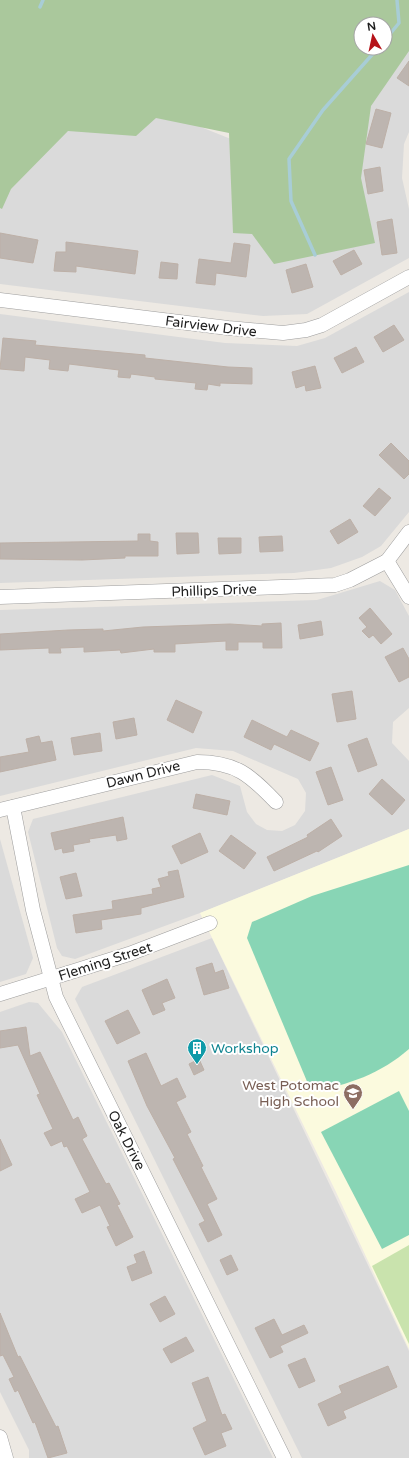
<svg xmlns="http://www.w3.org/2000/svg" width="409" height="1458" viewBox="0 0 409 1458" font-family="'Varela Round',sans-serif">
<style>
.residential{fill:#dadada}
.education{fill:#fbfade}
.grass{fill:#c9e3ad}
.forest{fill:#aac89c;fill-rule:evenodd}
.pitch{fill:#88d5b5}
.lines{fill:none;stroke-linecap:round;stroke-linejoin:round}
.stream{stroke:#a8cdd6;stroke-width:3.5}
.building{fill:#bdb5b0;stroke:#bdb0a7}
.street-casing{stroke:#9e9e9e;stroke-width:15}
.street{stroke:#fff;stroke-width:14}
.labels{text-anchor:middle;stroke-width:4;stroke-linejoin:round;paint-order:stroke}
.street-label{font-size:14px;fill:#1d1d1d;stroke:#fff}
.culture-label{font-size:14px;fill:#0d838f;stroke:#fff;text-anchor:start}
.education-label{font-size:14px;fill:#785e54;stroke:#fff;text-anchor:end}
</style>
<rect width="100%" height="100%" fill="#ede9e3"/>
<g class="residential">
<path d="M 409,0 L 409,132 L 404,144 L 402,178 L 409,209 L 409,258 L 307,314 L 263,316 L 0,284 L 0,47 L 296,165 L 385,48 L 385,24 Z"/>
<path d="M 409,292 L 409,512 L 381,546 L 362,557 L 331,568 L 294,573 L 0,583 L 0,314 L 225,343 L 297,346 L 325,338 Z"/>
<path d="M 380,581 L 395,590 L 409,616 L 409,708 L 393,722 L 392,743 L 409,761 L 409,829 L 200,913 L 75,959 L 62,956 L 57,948 L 28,832 L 33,819 L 212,775 L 240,786 L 247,812 L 256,824 L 267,830 L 282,831 L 295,825 L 305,811 L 306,793 L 298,779 L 233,751 L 196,748 L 0,796 L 0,610 L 317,600 Z"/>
<path d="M 0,839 L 33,958 L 26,974 L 0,982 Z"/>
<path d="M 212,938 L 409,1351 L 409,1458 L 302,1458 L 75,999 L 82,987 Z"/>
<path d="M 29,1002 L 38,1003 L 62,1032 L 273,1458 L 29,1458 L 29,1450 L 0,1392 L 0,1012 Z"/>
</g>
<path class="education" d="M 409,829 L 409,1349 L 336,1192 L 200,913 Z"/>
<path class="grass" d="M 409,1245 L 409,1344 L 372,1266 Z"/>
<path class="forest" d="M 0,0 L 409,0 L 409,51 L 371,106 L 361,178 L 375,243 L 274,264 L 252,234 L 233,233 L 229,133 L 156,118 L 136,136 L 68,131 L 11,189 L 2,209 L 0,208 ZM 361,24 L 385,24 L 385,48 L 361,48 Z"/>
<g class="pitch">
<path d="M 409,865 L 409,1049 C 382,1073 347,1086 311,1091 L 247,938 L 252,922 L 312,896 Z"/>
<path d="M 399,1091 L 409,1111 L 409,1235 L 382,1249 L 321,1132 Z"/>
</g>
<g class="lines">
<g class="stream">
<path d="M 40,7 L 43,0"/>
<path d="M 385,40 L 399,23 L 397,0"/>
<path d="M 315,255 L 291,201 L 289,159 L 323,110 L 378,48"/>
</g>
</g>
<g class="building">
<path d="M 409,61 L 409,86 L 397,78 Z"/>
<path d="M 376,109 L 391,113 L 382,148 L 366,144 Z"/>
<path d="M 380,167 L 383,191 L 368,194 L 364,170 Z"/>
<path d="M 392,219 L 397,253 L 382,255 L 377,222 Z"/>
<path d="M 0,233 L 38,240 L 33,263 L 0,258 Z"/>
<path d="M 66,242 L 138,251 L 135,274 L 76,266 L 76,272 L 54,271 L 56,252 L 66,252 Z"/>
<path d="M 234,243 L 250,245 L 246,277 L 216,273 L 215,285 L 196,283 L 199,259 L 231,263 Z"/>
<path d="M 354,250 L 362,264 L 341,275 L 333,261 Z"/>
<path d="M 161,262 L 178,264 L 177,279 L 159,278 Z"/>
<path d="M 306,264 L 313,287 L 292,293 L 286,270 Z"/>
<path d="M 394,325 L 404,340 L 383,352 L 374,337 Z"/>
<path d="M 3,338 L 36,341 L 35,345 L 145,355 L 145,358 L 228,367 L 252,368 L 252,384 L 220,383 L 220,386 L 208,384 L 207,390 L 195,389 L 196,383 L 155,379 L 155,377 L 131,374 L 130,378 L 118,377 L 119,370 L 69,364 L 68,371 L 49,369 L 50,360 L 25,357 L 24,371 L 0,369 Z"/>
<path d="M 356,347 L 364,362 L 342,373 L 334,358 Z"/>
<path d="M 315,366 L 321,388 L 306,391 L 305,385 L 296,388 L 292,372 Z"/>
<path d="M 391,443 L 409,461 L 409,474 L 404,479 L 379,455 Z"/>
<path d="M 379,488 L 391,498 L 375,516 L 363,506 Z"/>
<path d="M 350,519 L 358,532 L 338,544 L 330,531 Z"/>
<path d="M 176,533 L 198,533 L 199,553 L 177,554 Z"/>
<path d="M 138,534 L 150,534 L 150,541 L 158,542 L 158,556 L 125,556 L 125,558 L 82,560 L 0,559 L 0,543 L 138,541 Z"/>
<path d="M 282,536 L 283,551 L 260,552 L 259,537 Z"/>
<path d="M 218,538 L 241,538 L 241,553 L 219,554 Z"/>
<path d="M 370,608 L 392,634 L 381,644 L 373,635 L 369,638 L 362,631 L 367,627 L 359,618 Z"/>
<path d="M 321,621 L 323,635 L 300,639 L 298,625 Z"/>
<path d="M 281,623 L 282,648 L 263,648 L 263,642 L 238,642 L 238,650 L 226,650 L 226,641 L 175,644 L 175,652 L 154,652 L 154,649 L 121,653 L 120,650 L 84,652 L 84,647 L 60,648 L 61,653 L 49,653 L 49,648 L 0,650 L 0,634 L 68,630 L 103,629 L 103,631 L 143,627 L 230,624 L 262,626 L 262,624 Z"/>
<path d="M 403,648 L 409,659 L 409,677 L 399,682 L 385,657 Z"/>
<path d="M 352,691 L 356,719 L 337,722 L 332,694 Z"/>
<path d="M 176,700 L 202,712 L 193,733 L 167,720 Z"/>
<path d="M 134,718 L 137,735 L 116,739 L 113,722 Z"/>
<path d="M 252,720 L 287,737 L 291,730 L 319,743 L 310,761 L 274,744 L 271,750 L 244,737 Z"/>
<path d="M 100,733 L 102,751 L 74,755 L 71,738 Z"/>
<path d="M 39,736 L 41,743 L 52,741 L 56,760 L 0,772 L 0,757 L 29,752 L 26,739 Z"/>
<path d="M 367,738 L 377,765 L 358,772 L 348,745 Z"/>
<path d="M 331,767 L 343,800 L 328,805 L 316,772 Z"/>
<path d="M 382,779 L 405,800 L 392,815 L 369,794 Z"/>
<path d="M 196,794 L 230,801 L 227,815 L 193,808 Z"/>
<path d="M 123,817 L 127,839 L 117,841 L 116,835 L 89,839 L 90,842 L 73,845 L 74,851 L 63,853 L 62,848 L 55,850 L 51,833 Z"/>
<path d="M 331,819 L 342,836 L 318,852 L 317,851 L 274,871 L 267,857 L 308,837 L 307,835 Z"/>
<path d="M 200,833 L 208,852 L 181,864 L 172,846 Z"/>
<path d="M 231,835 L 256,853 L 244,869 L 219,851 Z"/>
<path d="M 178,870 L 184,897 L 141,908 L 141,914 L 101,920 L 102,929 L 76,933 L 73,915 L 113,909 L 112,901 L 153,894 L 152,889 L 161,887 L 158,879 L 169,876 L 168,872 Z"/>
<path d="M 76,873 L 82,896 L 66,899 L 60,877 Z"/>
<path d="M 212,963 L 215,973 L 223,970 L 229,988 L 204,995 L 196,968 Z"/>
<path d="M 167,979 L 175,998 L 162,1003 L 165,1010 L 153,1015 L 142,990 Z"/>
<path d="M 128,1010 L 140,1033 L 117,1044 L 105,1021 Z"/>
<path d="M 26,1027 L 30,1056 L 40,1052 L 73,1120 L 78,1117 L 87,1136 L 82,1139 L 106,1184 L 109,1183 L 120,1204 L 117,1205 L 133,1237 L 116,1246 L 107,1227 L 110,1226 L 100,1205 L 82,1213 L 75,1199 L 90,1192 L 67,1146 L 64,1147 L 62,1141 L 51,1146 L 44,1133 L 53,1129 L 37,1095 L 40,1094 L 18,1045 L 0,1048 L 0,1031 Z"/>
<path d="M 146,1053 L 161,1086 L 177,1078 L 186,1097 L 176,1102 L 191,1132 L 187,1134 L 203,1166 L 201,1167 L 217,1199 L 207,1204 L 222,1235 L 208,1242 L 199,1224 L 205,1221 L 173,1159 L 175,1158 L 147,1106 L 128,1061 Z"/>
<path d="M 199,1059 L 204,1070 L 194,1075 L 189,1064 Z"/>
<path d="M 0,1139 L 12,1165 L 0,1171 Z"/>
<path d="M 144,1251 L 152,1273 L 132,1281 L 127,1267 L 137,1263 L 134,1255 Z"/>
<path d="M 231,1255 L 238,1270 L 227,1275 L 220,1260 Z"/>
<path d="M 165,1296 L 175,1314 L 160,1322 L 150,1304 Z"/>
<path d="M 0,1313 L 18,1357 L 20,1356 L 56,1427 L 58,1426 L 67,1453 L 48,1458 L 35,1422 L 33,1423 L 18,1390 L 15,1392 L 9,1379 L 14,1377 L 3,1355 L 0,1356 Z"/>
<path d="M 274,1319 L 282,1335 L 304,1325 L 308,1333 L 280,1346 L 283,1352 L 270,1358 L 255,1328 Z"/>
<path d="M 186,1337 L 194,1351 L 171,1363 L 163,1349 Z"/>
<path d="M 305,1358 L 315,1381 L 299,1388 L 288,1365 Z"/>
<path d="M 388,1366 L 397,1387 L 343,1411 L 346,1418 L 328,1426 L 318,1404 L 342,1393 L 339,1386 Z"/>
<path d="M 208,1377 L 222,1415 L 225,1414 L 232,1429 L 221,1433 L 226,1446 L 205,1455 L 193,1428 L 207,1421 L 192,1383 Z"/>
</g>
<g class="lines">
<g class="street-casing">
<g id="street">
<path d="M 0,300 L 228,328 L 283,333 L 306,330 L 322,325 L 409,277"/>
<path d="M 387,561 L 409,597"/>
<path d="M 0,597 L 335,585 L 350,580 L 387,561 L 409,532"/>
<path d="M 13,807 L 33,910 L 56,997 L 284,1458"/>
<path d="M 0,810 L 197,762 C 236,762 250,775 276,802"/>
<path d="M 0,994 L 129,954 L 210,923"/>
<path d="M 0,1437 L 6,1458"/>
</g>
</g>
<use href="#street" class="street"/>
</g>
<defs>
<g id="building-pin" transform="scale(1)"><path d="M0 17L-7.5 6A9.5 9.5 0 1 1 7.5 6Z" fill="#0f9aa8" stroke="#fff"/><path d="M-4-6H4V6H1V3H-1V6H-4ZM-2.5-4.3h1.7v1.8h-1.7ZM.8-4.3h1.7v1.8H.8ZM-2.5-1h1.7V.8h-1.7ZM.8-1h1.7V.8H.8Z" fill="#fff"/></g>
<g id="school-pin" transform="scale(1)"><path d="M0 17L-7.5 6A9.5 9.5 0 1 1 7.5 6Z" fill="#8d6e63" stroke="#fff"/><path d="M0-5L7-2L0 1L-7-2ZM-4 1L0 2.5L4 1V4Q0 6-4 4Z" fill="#fff"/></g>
</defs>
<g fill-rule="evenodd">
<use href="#building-pin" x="197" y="1048"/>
<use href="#school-pin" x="353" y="1093"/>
</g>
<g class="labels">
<g class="street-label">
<text transform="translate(211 326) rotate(7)" y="5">Fairview Drive</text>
<text transform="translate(214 590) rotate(-2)" y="5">Phillips Drive</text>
<text transform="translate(143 774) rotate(-14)" y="5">Dawn Drive</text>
<text transform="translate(105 961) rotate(-18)" y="5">Fleming Street</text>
<text transform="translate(127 1140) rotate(63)" y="5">Oak Drive</text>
</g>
<g class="culture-label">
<text x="211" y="1053">Workshop</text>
</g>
<g class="education-label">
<text x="339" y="1090">West Potomac<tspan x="339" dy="16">High School</tspan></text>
</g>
</g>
<g transform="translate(373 36) rotate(351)"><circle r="19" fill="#ffffff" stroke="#a5a5a5"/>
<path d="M0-3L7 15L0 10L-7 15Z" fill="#b61319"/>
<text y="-6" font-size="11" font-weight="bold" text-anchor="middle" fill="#1d1d1d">N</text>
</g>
</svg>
